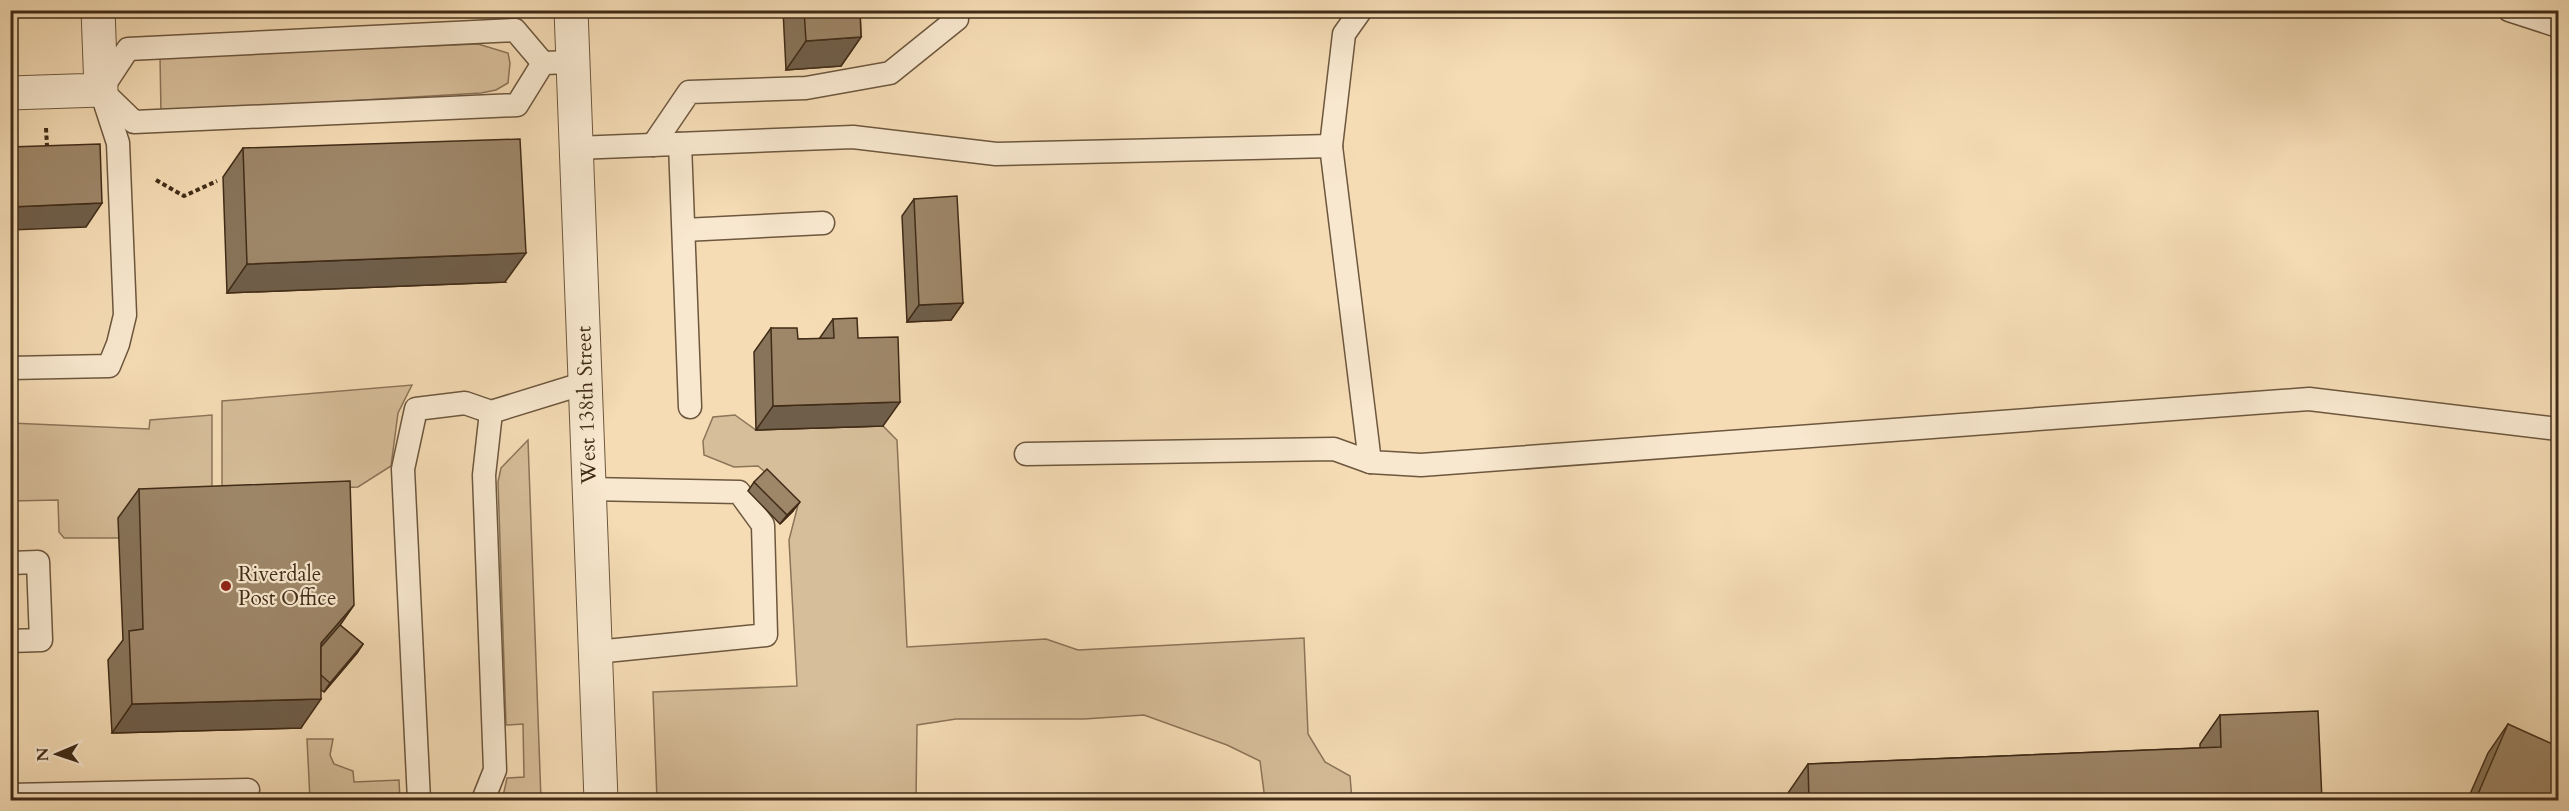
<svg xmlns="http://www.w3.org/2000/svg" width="2569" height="811" viewBox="0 0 2569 811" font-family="Cardo,serif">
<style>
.green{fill:#d6be9a;stroke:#8b7458;stroke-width:1.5}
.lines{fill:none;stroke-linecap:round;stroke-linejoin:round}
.service-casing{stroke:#6d573e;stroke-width:25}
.minor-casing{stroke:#6d573e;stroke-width:35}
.tertiary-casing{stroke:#6d573e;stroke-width:35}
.path{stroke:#402b17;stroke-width:4;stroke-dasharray:4.5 3;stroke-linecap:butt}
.service{stroke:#f8e8cf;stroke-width:22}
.minor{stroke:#f8e8cf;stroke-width:33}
.tertiary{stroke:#f8e8cf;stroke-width:33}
.wall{fill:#88745a;stroke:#402b17;stroke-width:1.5}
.shaded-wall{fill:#6f5e4a;stroke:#402b17;stroke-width:1.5}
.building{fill:#9e8769;stroke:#402b17;stroke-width:1.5}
.poi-dot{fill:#8f2418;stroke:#f8e8cf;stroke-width:2}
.labels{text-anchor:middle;stroke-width:4.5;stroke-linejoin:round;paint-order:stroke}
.street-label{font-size:21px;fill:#402b17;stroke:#f8e8cf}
.poi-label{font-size:21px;fill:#402b17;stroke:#f8e8cf;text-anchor:start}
</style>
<rect width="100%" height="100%" fill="#f5dcb5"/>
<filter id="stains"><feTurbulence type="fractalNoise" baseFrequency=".00333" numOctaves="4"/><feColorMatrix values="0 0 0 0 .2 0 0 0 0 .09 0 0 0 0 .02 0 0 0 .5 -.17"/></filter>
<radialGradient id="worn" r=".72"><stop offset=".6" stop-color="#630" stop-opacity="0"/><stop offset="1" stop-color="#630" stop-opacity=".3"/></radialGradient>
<g class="green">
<path d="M 478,44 L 508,53 L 510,63 L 508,83 L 496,90 L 481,93 L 161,112 L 160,57 Z"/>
<path d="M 412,385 L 398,413 L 391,466 L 358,487 L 222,493 L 222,401 Z"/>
<path d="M 212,415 L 212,514 L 119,518 L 119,538 L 64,538 L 59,532 L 58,500 L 11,501 L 10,423 L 149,429 L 150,420 Z"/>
<path d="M 735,415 L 756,430 L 883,426 L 897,440 L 907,647 L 1046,639 L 1078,650 L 1304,638 L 1308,734 L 1325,762 L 1350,776 L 1352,800 L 1265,800 L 1260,761 L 1227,745 L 1144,715 L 1084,719 L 956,719 L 917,725 L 916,800 L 657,800 L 653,692 L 797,686 L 789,540 L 799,501 L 758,466 L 734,467 L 704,455 L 703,441 L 713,417 Z"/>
<path d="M 528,440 L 541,800 L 498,800 L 504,792 L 507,778 L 524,777 L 523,724 L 506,725 L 498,482 L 501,468 Z"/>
<path d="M 307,739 L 333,739 L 330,755 L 334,764 L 353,771 L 354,782 L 399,780 L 400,800 L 310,800 Z"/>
</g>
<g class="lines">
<g class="service-casing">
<g id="service">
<path d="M 1361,10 L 1344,34 L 1331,146 L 1370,462 L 1421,465 L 2309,399 L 2558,429"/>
<path d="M 2509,10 L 2558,26"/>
<path d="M 101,90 L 128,49 L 515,30 L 543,63 L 573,62"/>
<path d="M 101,90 L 134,122 L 517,105 L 543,63"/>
<path d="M 680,144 L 690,407"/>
<path d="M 653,145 L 689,92 L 806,88 L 890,73 L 957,19 L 957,10"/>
<path d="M 576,148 L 853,137 L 996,154 L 1331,146"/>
<path d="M 684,230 L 823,223"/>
<path d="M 10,368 L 109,366 L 118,344 L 125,315 L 118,143 L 102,94"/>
<path d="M 1026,454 L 1334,449 L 1370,462"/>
<path d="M 589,489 L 739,492 L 763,525 L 766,635 L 596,652"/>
<path d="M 10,563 L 38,562 L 41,640 L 10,641"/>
<path d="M 10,795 L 248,790"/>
<path d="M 419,800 L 403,469 L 416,409 L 465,403 L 491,412 L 585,383"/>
<path d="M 483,800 L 495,770 L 484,475 L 491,412"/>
</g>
</g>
<g class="minor-casing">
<path id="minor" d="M 10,93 L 101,90 L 98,10"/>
</g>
<g class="tertiary-casing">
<path id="tertiary" d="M 571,10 L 601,800"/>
</g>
<g class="path">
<path d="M 46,128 L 47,146"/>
<path d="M 156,180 L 184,196 L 217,181"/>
</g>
<use href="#service" class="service"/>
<use href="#minor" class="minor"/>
<use href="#tertiary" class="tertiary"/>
</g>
<g class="wall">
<path d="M 783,10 L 860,10 L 861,37 L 841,66 L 786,70 Z"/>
<path d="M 243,148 L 505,282 L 227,293 L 223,177 Z"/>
<path d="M 914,199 L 963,303 L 951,320 L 907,322 L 902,216 Z"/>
<path d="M 833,319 L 858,338 L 883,426 L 756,430 L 754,352 L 771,328 L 798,339 L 819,339 Z"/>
<path d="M 754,482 L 793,511 L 780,524 L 748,491 Z"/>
<path d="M 139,489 L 340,625 L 363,644 L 357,653 L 324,692 L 321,690 L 301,728 L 112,733 L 108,660 L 123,640 L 118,518 Z"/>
<path d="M 2220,715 L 2322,801 L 1788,801 L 1788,793 L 1808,764 L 2200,748 L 2200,744 Z"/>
<path d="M 2508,724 L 2559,801 L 2467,801 L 2488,753 Z"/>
</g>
<g class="shaded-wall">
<path d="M 861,37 L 841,66 L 786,70 L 806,41 Z"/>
<path d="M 102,203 L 86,227 L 10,230 L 10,207 Z"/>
<path d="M 526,253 L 505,282 L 227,293 L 247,264 Z"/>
<path d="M 963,303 L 951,320 L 907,322 L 919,305 Z"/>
<path d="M 900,402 L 883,426 L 756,430 L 773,406 Z"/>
<path d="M 800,502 L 793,511 L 780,524 L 787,515 Z"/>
<path d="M 354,605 L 334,634 L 308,664 L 321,643 Z"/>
<path d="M 363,644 L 357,653 L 324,692 L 330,683 Z"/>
<path d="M 321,699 L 301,728 L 112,733 L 132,704 Z"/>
</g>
<g class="building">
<path d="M 804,10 L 860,10 L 861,37 L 806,41 Z"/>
<path d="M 520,139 L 526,253 L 247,264 L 243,148 Z"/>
<path d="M 100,144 L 102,203 L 10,207 L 10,147 Z"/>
<path d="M 957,196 L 963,303 L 919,305 L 914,199 Z"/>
<path d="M 857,318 L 858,338 L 898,337 L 900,402 L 773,406 L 771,328 L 797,328 L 798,339 L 834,338 L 833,319 Z"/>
<path d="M 767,469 L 800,502 L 787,515 L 754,482 Z"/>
<path d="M 350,481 L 354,605 L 321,643 L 321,699 L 132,704 L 129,631 L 143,629 L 139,489 Z"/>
<path d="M 340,625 L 363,644 L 330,683 L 321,675 L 321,647 Z"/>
<path d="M 2318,711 L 2322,801 L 1809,801 L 1808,764 L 2221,747 L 2220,715 Z"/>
<path d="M 2508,724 L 2559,747 L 2559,801 L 2475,801 Z"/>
</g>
<circle class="poi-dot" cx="226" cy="586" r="6"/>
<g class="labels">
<g class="street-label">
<text transform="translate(586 405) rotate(-92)" y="7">West 138th Street</text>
</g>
<g class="poi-label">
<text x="238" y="581">Riverdale<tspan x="238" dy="24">Post Office</tspan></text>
</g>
</g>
<rect width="2569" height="811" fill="none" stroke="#f5dcb5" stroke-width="36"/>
<rect x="12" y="12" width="2545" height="787" fill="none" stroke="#402b17" stroke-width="3"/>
<rect x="18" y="18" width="2533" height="775" fill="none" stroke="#402b17" stroke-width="1.5"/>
<g transform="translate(57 754) rotate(268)" stroke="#f8e8cf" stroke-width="4.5" paint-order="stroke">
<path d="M0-4.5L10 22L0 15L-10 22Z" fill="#402b17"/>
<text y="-9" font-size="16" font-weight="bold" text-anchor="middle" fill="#402b17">N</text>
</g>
<rect width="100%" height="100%" filter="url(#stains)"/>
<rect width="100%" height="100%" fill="url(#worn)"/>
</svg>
